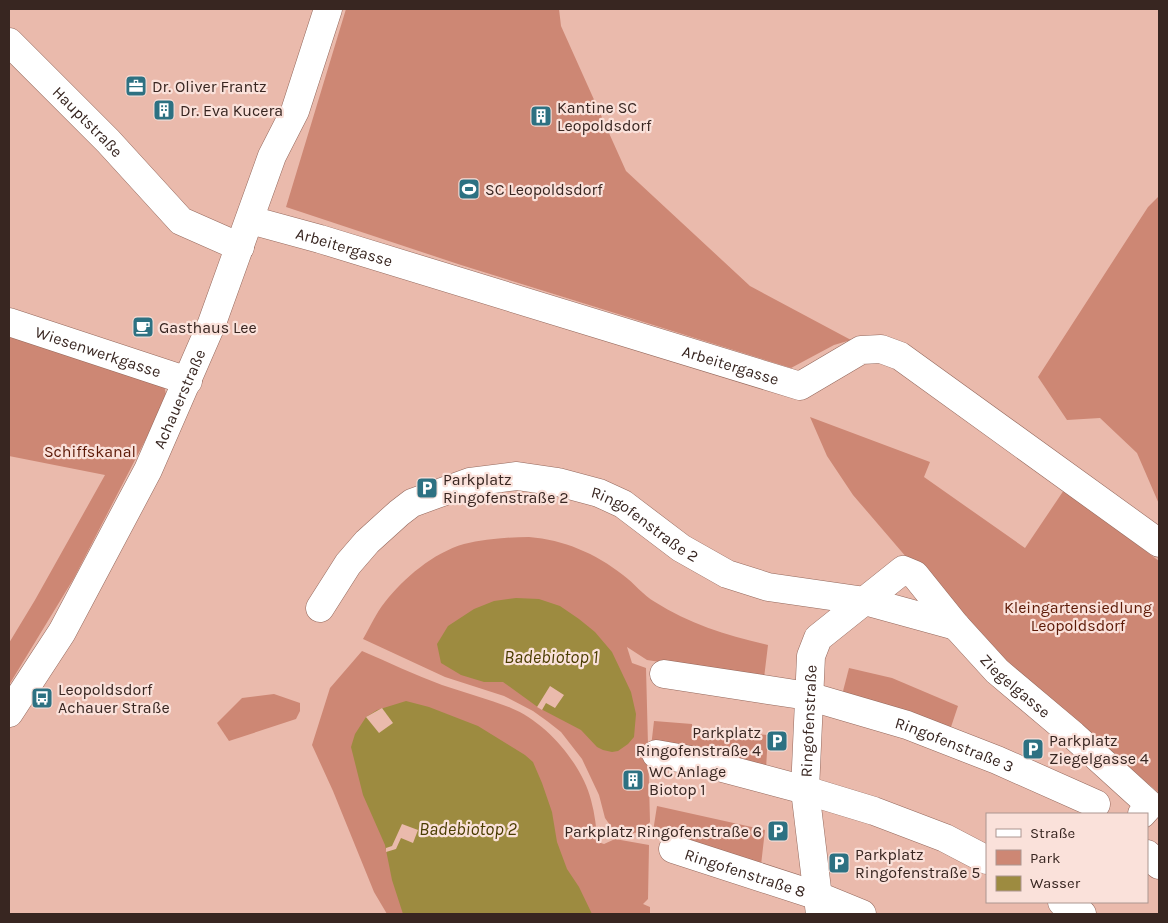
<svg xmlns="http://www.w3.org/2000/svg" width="1168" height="923" viewBox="0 0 1168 923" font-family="Karla,sans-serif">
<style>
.green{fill:#cd8774}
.water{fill:#9d8b40}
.pier{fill:#eabaac}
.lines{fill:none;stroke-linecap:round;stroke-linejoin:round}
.minor-casing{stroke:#94685c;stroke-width:29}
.minor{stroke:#fff;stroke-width:28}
.labels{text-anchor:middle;stroke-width:4.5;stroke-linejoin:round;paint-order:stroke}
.poi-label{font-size:16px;fill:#382621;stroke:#fae1da;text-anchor:start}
.street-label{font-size:16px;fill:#382621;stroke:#fae1da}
.park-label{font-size:16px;fill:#5c1906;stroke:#fae1da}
.water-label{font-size:18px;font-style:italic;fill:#4a3d00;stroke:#fae1da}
</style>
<rect width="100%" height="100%" fill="#eabaac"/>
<g class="green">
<path d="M 346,9 L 559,9 L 561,26 L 626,171 L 750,286 L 851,340 L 834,345 L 791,368 L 461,265 L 286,207 Z"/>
<path d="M 1159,196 L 1159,504 L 1137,453 L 1100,418 L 1067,420 L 1038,377 L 1148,207 Z"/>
<path d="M 9,332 L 164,385 L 166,395 L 150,431 L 74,578 L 9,685 L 9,643 L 35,600 L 105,475 L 9,456 Z"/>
<path d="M 810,417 L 930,462 L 924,477 L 1025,548 L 1064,490 L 1159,561 L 1159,793 L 967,628 L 853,495 L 827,456 Z"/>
<path d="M 529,537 C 564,540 595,553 623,575 C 634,583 643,595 655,602 C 689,624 729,636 768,645 L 764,678 L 647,660 L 627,647 L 632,663 L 646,668 L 650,822 C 638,839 629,832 612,828 L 605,818 L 599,795 L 582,759 L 561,732 L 547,721 L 533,711 L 504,696 L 445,677 L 363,639 C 370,627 376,613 385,602 C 404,578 433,553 464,544 C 485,539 508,537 529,537 Z"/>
<path d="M 362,651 C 388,662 415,675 442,685 C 465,693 489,699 511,708 C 546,722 582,764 591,800 C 595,814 596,828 598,842 L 604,844 L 615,839 L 649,845 L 648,899 L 643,904 L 650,907 L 650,914 L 387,914 L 374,892 L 333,791 L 312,745 L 330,688 Z"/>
<path d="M 849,668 L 892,678 L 958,706 L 950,730 L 842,695 Z"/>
<path d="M 274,694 L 300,703 L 300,711 L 296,719 L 229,741 L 217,723 L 242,698 Z"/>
<path d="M 654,721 L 692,724 L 692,728 L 768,735 L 766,769 L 651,747 Z"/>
<path d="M 657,806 L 765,830 L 761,865 L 671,841 L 652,838 Z"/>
</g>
<g class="water">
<path d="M 516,598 L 539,599 L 560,606 L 579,619 L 595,632 L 612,652 L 631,692 L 636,714 L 634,737 L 628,744 L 618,751 L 612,752 L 603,750 L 597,747 L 581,730 L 539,708 L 503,682 L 484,682 L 461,675 L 441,663 L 437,644 L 448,626 L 474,609 L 494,601 Z"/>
<path d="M 406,701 L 429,707 L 478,726 L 525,755 L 533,762 L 542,783 L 552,812 L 557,842 L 567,869 L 579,887 L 592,914 L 403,914 L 392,880 L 385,845 L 363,795 L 351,747 L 355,734 L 366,717 L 377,710 Z"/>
</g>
<g class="pier">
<path d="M 550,686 L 564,695 L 555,708 L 546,703 L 542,710 L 537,707 Z"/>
<path d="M 382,708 L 393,723 L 379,733 L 366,717 Z"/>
<path d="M 402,824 L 418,830 L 413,843 L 401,838 L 396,849 L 386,852 L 386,848 L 392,846 Z"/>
</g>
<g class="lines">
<g class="minor-casing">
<g id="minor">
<path id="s1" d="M 9,42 L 108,141 L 181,221 L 240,247"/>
<path id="s2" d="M 250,220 L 320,239 L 800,386 L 861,350 L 881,349 L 900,356 L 1159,543"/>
<path id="s3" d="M 9,322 L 188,381"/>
<path id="s4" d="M 320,608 L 348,564 L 367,542 L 399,513 L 412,503 L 470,482 L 517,476 L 558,482 L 599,493 L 623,504 L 681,548 L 727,574 L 768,587 L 865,601 L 956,626"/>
<path id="s5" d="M 664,674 L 808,696 L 907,725 L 997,760 L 1096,804"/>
<path id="s6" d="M 9,713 L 62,632 L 148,470 L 212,323 L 272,156 L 295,111 L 328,9"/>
<path d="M 656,754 L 696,761 L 805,790 L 874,811 L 945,838 L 987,860"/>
<path id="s7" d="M 673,849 L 818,896 L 862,914"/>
<path d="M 1147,854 L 1159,865"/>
<path d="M 1062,902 L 1082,914"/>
<path id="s8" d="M 820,914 L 805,790 L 811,656 L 818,638 L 903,570 L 915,575 L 956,626 L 997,671 L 1073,735 L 1150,805 L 1142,814"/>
</g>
</g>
<use href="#minor" class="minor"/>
</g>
<defs>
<g id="office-square" transform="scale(1.125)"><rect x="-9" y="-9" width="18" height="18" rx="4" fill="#2d7182" stroke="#fae1da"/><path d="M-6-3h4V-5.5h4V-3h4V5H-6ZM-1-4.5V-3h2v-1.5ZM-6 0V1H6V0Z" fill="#fff"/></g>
<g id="building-square" transform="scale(1.125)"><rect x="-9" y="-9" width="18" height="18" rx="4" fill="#2d7182" stroke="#fae1da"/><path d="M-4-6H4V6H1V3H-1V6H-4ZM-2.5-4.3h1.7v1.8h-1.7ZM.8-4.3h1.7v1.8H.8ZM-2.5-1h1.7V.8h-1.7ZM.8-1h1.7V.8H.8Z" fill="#fff"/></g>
<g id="stadium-square" transform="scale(1.125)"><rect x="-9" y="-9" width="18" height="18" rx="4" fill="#2d7182" stroke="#fae1da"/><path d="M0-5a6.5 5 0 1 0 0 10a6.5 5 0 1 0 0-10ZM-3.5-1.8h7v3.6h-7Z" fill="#fff"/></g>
<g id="cafe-square" transform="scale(1.125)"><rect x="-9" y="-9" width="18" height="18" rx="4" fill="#2d7182" stroke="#fae1da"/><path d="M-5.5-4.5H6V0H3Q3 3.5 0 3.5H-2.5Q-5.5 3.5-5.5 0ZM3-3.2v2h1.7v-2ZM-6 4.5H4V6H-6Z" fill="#fff"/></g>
<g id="parking-square" transform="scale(1.125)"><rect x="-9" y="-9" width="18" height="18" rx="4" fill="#2d7182" stroke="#fae1da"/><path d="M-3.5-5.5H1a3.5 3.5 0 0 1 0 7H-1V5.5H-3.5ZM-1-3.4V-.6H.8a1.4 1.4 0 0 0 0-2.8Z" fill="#fff"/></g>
<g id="bus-square" transform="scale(1.125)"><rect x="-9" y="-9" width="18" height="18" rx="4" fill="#2d7182" stroke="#fae1da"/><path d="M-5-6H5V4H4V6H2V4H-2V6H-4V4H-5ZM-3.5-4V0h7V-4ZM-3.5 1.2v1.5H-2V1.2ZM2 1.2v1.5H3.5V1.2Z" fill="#fff"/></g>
</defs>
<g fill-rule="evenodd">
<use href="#office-square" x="136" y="86"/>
<use href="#building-square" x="164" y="110"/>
<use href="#building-square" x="541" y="116"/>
<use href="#stadium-square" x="469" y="189"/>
<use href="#cafe-square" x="143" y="327"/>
<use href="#parking-square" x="427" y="488"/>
<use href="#bus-square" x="42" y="698"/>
<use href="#parking-square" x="777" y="741"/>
<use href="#parking-square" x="1033" y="749"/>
<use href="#building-square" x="633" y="780"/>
<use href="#parking-square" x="778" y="831"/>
<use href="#parking-square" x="839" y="863"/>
</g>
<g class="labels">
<g class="poi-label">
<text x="152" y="92">Dr. Oliver Frantz</text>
<text x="557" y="113">Kantine SC<tspan x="557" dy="18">Leopoldsdorf</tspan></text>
<text x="180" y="116">Dr. Eva Kucera</text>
<text x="485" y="195">SC Leopoldsdorf</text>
<text x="159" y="333">Gasthaus Lee</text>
<text x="443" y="485">Parkplatz<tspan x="443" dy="18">Ringofenstraße 2</tspan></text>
<text x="58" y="695">Leopoldsdorf<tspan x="58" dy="18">Achauer Straße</tspan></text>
<text x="761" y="738" text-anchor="end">Parkplatz<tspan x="761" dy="18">Ringofenstraße 4</tspan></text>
<text x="1049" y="746">Parkplatz<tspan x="1049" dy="18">Ziegelgasse 4</tspan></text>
<text x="649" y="777">WC Anlage<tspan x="649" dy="18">Biotop 1</tspan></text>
<text x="762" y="837" text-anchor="end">Parkplatz Ringofenstraße 6</text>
<text x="855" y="860">Parkplatz<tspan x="855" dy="18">Ringofenstraße 5</tspan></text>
</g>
<g class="street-label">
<text dy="6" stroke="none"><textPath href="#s1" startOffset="112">Hauptstraße</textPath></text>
<text dy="6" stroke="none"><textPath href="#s2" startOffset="98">Arbeitergasse</textPath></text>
<text dy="6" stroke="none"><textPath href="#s3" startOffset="94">Wiesenwerkgasse</textPath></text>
<text dy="6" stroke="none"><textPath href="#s2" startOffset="502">Arbeitergasse</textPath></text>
<text dy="6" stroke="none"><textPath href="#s6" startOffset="358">Achauerstraße</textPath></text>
<text dy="6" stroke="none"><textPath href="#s4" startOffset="389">Ringofenstraße 2</textPath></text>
<text dy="6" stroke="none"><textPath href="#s8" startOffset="550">Ziegelgasse</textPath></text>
<text dy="6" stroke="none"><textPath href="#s8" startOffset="194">Ringofenstraße</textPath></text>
<text dy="6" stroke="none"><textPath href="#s5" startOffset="300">Ringofenstraße 3</textPath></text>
<text dy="6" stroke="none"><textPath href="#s7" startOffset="76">Ringofenstraße 8</textPath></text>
</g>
<g class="park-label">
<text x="90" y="457">Schiffskanal</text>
<text x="1078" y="613">Kleingartensiedlung<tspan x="1078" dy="18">Leopoldsdorf</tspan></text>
</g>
<g class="water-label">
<text x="551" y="663">Badebiotop 1</text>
<text x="468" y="835">Badebiotop 2</text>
</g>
</g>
<rect width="1168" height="923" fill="none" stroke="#382621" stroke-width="20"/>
<rect x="986" y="813" width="162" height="90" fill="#fae1da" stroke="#ac9690"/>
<rect x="996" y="829" width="25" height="8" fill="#ffffff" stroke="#ac9690"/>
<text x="1030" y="838" font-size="15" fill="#382621">Straße</text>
<rect x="996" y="850" width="25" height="15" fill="#cd8774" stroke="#ac9690"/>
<text x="1030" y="863" font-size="15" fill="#382621">Park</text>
<rect x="996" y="876" width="25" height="15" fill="#9d8b40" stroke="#ac9690"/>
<text x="1030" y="888" font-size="15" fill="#382621">Wasser</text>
</svg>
